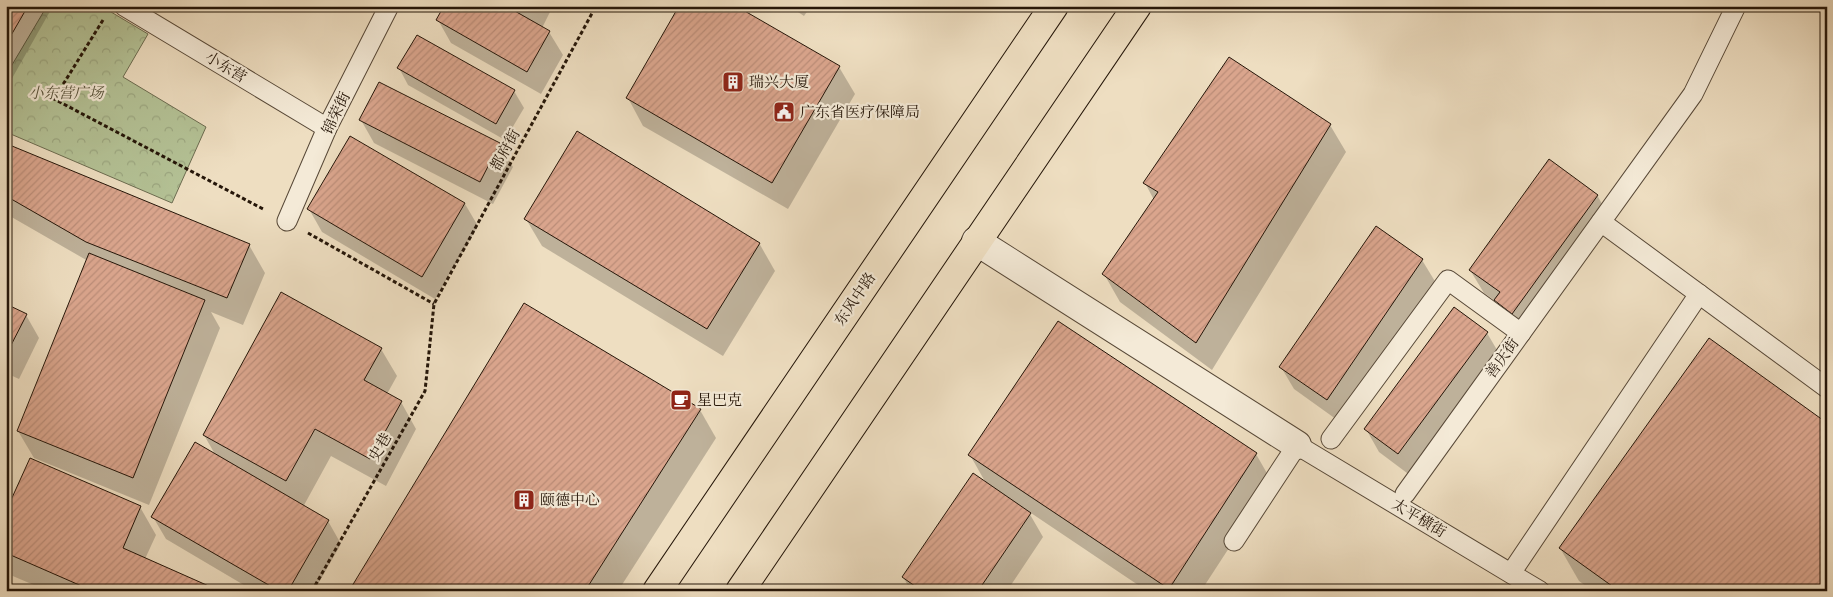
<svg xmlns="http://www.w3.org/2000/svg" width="1833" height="597" viewBox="0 0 1833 597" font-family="'IM FELL English','Noto Serif SC',serif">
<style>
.forest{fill:url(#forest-crowns);stroke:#6c6c50}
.shadow{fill:#0003}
.building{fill:url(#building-hatch);stroke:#251609}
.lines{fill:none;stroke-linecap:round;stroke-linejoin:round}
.service-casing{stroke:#574837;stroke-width:21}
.minor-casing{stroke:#574837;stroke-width:30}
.trunk-casing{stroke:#251609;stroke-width:30}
.path{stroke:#251609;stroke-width:3;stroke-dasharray:4 2.5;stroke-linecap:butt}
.service{stroke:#f4ead7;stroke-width:19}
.minor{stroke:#f4ead7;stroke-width:28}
.trunk{stroke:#eedec1;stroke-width:28}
.labels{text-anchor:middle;stroke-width:4.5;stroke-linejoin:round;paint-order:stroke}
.street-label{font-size:15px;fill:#251609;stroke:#f4ead7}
.poi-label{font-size:15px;fill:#251609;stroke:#f4ead7;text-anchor:start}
.park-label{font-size:15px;font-style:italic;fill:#57523a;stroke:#f4ead7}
</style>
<defs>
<pattern id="forest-crowns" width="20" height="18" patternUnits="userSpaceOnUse" patternTransform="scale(1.25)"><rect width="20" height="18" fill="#b4c296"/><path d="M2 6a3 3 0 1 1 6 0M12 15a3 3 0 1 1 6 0" fill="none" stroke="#9ba680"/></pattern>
<pattern id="building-hatch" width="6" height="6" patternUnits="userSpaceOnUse" patternTransform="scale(1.25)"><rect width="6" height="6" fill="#daa58d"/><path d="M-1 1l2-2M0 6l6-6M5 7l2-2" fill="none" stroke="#bb8d78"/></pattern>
</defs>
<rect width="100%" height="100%" fill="#eedec1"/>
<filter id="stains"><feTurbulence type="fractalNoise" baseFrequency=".004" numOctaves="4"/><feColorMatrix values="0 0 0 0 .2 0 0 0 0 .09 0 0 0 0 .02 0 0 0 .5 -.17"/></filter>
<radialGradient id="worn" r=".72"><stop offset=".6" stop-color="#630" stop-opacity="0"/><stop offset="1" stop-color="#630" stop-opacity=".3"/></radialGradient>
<path class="forest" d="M 47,6 L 101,6 L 148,34 L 123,77 L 206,127 L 172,203 L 6,132 L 6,75 Z"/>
<g class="shadow">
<path d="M 6,6 L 53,6 L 6,89 Z"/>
<path d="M 445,6 L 553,6 L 542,28 L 549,32 L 563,55 L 541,94 L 451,43 L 438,20 Z"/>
<path d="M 789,6 L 811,6 L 804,16 Z"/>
<path d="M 839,67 L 855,94 L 788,209 L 643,126 L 628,98 Z"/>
<path d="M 399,68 L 514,91 L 524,108 L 505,140 L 408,85 Z"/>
<path d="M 361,120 L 499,144 L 513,167 L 493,204 L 374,143 Z"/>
<path d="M 1330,125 L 1346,152 L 1212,370 L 1120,302 L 1104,274 L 1154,200 L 1145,183 Z"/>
<path d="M 6,160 L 249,245 L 265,273 L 243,325 L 211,312 L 220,328 L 149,505 L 34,458 L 18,431 L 88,261 L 8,215 L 6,211 Z"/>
<path d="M 1597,195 L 1610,218 L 1526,336 L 1509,323 L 1497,302 L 1484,293 L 1470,270 Z"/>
<path d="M 465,204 L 478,226 L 435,299 L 322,232 L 309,209 Z"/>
<path d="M 526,219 L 759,243 L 775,271 L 723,356 L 542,246 Z"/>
<path d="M 1376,228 L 1422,260 L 1436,283 L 1340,422 L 1294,389 L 1281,367 Z"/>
<path d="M 6,305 L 26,315 L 39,338 L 19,379 L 6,373 Z"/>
<path d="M 1058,322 L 1256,454 L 1272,482 L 1201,591 L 1147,591 L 1028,511 L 1043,537 L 1007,591 L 911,591 L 903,577 L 987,485 L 970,455 Z"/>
<path d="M 1487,333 L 1500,355 L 1411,476 L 1379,452 L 1366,429 Z"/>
<path d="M 381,349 L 397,376 L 387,394 L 401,402 L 416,429 L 386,486 L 331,456 L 303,507 L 328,521 L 341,544 L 314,591 L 254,591 L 166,539 L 153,517 L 216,456 L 204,435 Z"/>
<path d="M 700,410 L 716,438 L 618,591 L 351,591 Z"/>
<path d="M 1827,424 L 1827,591 L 1593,591 L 1579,581 L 1560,548 Z"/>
<path d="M 140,507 L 156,535 L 145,559 L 217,591 L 48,591 L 8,574 L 6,570 L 6,515 Z"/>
</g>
<g class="building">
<path d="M 6,6 L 28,6 L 6,44 Z"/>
<path d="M 444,6 L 506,6 L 550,31 L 527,72 L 436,20 Z"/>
<path d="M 679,6 L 736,6 L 840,66 L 772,183 L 626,98 Z"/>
<path d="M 417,35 L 515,90 L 496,124 L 397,68 Z"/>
<path d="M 1229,57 L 1331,124 L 1196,343 L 1102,274 L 1158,192 L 1143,183 Z"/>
<path d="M 379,82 L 500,143 L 480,182 L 359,120 Z"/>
<path d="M 577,131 L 760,243 L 707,329 L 524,219 Z"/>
<path d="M 350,136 L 465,203 L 422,277 L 307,209 Z"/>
<path d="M 12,146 L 250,244 L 227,298 L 86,242 L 6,196 L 6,157 Z"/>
<path d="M 1549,159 L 1598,195 L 1512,314 L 1494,300 L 1500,292 L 1469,270 Z"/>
<path d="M 1376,226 L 1423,259 L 1327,400 L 1279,367 Z"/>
<path d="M 89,253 L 205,300 L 133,478 L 17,431 Z"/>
<path d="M 281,292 L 382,348 L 364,380 L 402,401 L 370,459 L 315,429 L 286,481 L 203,435 Z"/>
<path d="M 524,303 L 701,409 L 585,591 L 349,591 Z"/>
<path d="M 6,304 L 27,314 L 6,355 Z"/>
<path d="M 1454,307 L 1488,332 L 1398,454 L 1364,429 Z"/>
<path d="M 1058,321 L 1257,453 L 1169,589 L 968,455 Z"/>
<path d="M 1709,338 L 1827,423 L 1827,577 L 1817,591 L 1619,591 L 1559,548 Z"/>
<path d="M 195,442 L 329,520 L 288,591 L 279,591 L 151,517 Z"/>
<path d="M 30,458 L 141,506 L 123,548 L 220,591 L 93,591 L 6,553 L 6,511 Z"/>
<path d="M 973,473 L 1031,513 L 978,591 L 922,591 L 902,577 Z"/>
</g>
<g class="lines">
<g class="service-casing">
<g id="service">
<path d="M 124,6 L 327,128"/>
<path d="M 287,221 L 327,128 L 389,6"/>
<path d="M 1601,222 L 1827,388"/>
<path d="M 1331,439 L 1448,280 L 1521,333"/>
<path d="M 1405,494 L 1693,94 L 1736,6"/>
<path d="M 1234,541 L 1297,445 L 1540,591"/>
<path d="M 1511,573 L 1699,294"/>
</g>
</g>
<g class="minor-casing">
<path id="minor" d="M 976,241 L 1297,445"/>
</g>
<g class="trunk-casing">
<g id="trunk">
<path d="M 657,591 L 1054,6"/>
<path d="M 740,591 L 1137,6"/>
</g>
</g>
<g class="path">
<path d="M 103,20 L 54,99 L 265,210"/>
<path d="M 308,233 L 434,304"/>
<path d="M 312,591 L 425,391 L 434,304 L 596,6"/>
</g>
<use href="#service" class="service"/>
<use href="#minor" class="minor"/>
<use href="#trunk" class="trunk"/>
</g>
<defs>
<g id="building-square" transform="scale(1.125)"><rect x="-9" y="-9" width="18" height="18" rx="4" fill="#8f2418" stroke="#f4ead7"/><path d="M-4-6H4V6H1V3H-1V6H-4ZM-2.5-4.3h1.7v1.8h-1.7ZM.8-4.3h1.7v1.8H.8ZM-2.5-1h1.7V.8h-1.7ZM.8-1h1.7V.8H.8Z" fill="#fff"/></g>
<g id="civic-square" transform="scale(1.125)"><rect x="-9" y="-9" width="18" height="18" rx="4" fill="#8f2418" stroke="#f4ead7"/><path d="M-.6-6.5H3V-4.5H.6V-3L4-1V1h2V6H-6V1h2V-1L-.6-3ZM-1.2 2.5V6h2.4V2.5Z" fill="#fff"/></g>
<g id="cafe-square" transform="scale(1.125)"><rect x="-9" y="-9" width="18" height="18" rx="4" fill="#8f2418" stroke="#f4ead7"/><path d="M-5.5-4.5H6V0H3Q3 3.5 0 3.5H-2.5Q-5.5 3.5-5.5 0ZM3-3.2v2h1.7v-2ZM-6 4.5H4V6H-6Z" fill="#fff"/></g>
</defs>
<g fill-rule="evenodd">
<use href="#building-square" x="733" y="82"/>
<use href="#civic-square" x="784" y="112"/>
<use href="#cafe-square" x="681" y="400"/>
<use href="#building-square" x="524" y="500"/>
</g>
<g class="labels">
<g class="street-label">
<text transform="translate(226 67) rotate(31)" y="5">小东营</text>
<text transform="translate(336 113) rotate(-64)" y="5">锦荣街</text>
<text transform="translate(505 150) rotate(-61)" y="5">都府街</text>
<text transform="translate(855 299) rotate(-56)" y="5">东风中路</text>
<text transform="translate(1502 358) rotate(-54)" y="5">善庆街</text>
<text transform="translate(380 447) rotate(-60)" y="5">史巷</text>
<text transform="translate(1419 518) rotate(31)" y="5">太平横街</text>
</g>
<g class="poi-label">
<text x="749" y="87">瑞兴大厦</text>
<text x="800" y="117">广东省医疗保障局</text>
<text x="697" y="405">星巴克</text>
<text x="540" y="505">颐德中心</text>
</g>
<g class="park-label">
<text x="66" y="98">小东营广场</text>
</g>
</g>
<rect width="1833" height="597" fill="none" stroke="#eedec1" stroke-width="25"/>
<rect x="8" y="8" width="1818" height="582" fill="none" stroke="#251609" stroke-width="2.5"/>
<rect x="12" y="12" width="1808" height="572" fill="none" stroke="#251609"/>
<rect width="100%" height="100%" filter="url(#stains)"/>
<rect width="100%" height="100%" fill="url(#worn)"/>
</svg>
